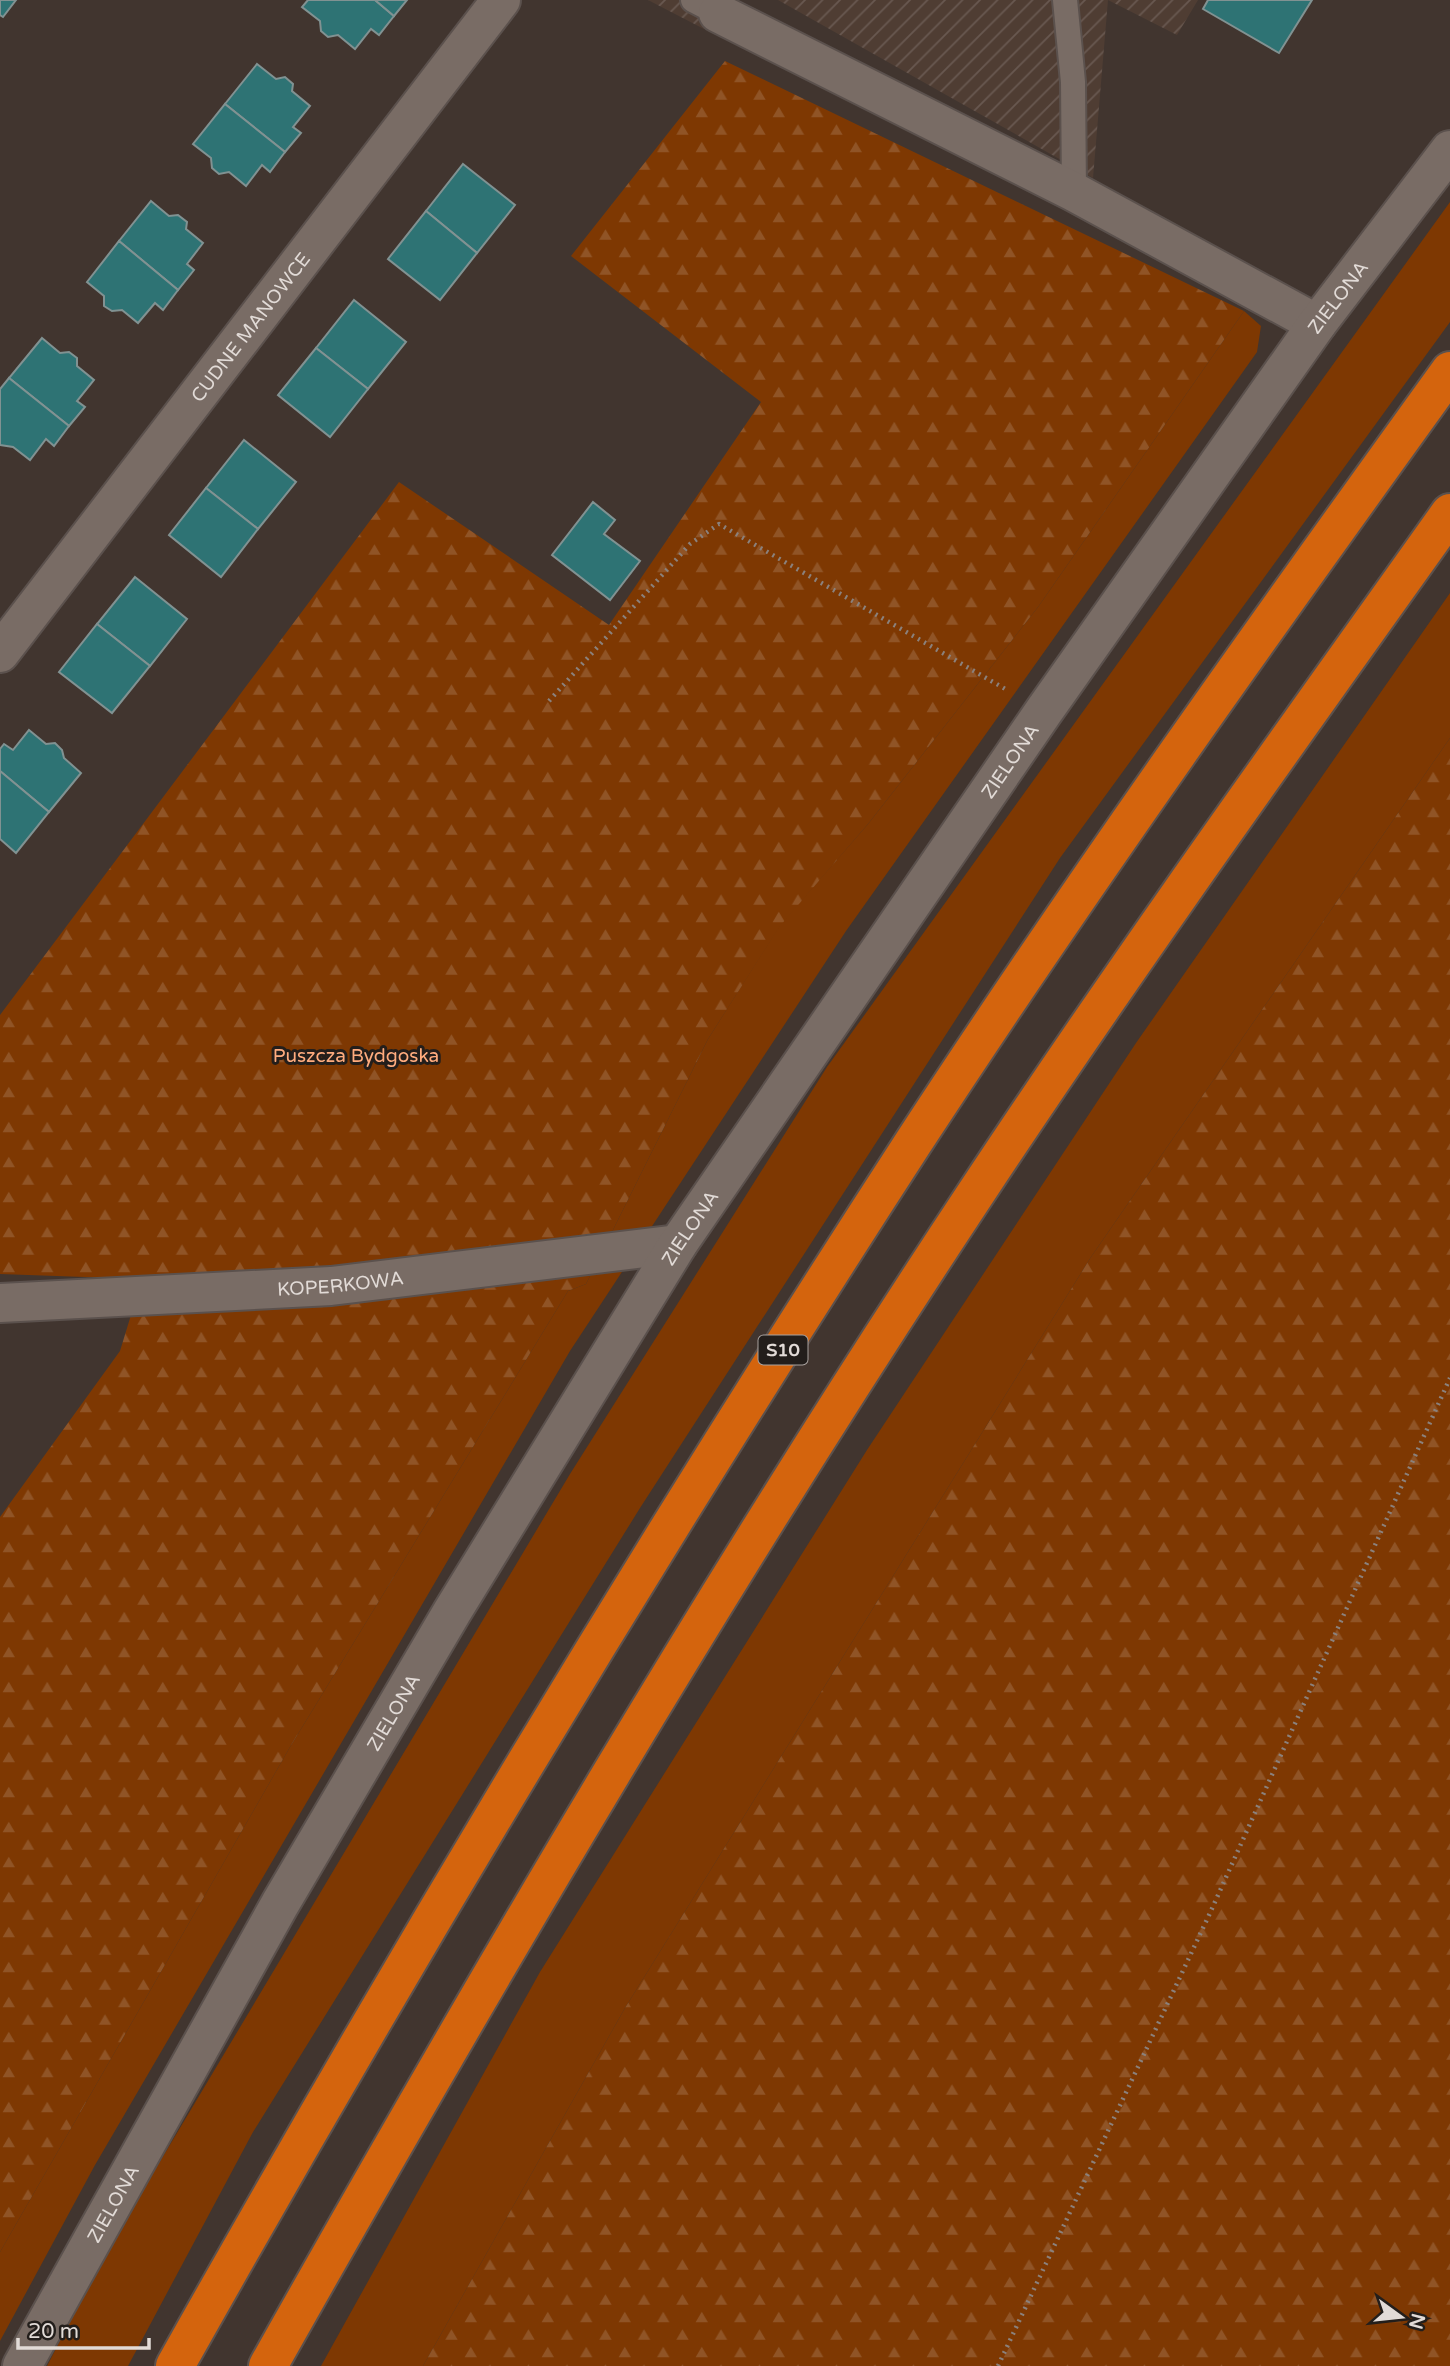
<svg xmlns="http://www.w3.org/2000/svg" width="1450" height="2366" viewBox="0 0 1450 2366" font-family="'Varela Round',sans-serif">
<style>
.industrial{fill:url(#industrial-furrows)}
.grass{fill:#7e3802}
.forest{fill:url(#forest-firs)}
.building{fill:#2e7374;stroke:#819292;stroke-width:2}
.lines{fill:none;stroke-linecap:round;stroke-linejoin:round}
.service-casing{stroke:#5b514d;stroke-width:28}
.minor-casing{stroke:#5b514d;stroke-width:42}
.tertiary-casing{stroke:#5b514d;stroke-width:42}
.motorway-casing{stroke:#5b514d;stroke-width:42}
.path{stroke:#8b817c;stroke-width:4.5;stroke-dasharray:2 5;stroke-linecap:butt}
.service{stroke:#796c65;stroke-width:24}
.minor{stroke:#796c65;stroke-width:38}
.tertiary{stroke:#796c65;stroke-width:38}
.motorway{stroke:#d4640d;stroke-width:38}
.labels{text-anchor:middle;stroke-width:6;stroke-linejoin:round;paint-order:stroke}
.shield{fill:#231e1b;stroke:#a9a29f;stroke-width:2}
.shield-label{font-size:18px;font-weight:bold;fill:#e2dbd7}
.street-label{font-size:19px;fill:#e2dbd7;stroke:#231e1b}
.park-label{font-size:19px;fill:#ffac7e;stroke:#231e1b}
</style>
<defs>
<pattern id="industrial-furrows" width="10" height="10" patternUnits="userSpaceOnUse" patternTransform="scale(1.75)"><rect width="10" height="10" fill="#4f3d33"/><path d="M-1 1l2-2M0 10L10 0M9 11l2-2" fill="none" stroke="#685850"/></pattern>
<pattern id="forest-firs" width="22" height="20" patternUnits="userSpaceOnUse" patternTransform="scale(1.75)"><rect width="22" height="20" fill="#7e3802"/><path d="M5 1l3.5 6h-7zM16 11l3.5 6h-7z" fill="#905426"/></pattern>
</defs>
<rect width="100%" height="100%" fill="#41352f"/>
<g class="industrial">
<path d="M 648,0 L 726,0 L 704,29 Z"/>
<path d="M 778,0 L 1198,0 L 1177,35 L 1108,0 L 1093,178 Z"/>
</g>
<g class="grass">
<path d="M 1450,202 L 1450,322 L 1060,858 L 640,1508 L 253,2132 L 128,2366 L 47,2366 L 103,2257 L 570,1474 L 827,1067 Z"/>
<path d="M 1244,311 L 1261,326 L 1257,352 L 846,931 L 570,1351 L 95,2165 L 0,2341 L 0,2252 L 290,1747 L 568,1291 L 586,1284 L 708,1039 L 780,925 L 868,824 L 1038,607 Z"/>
<path d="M 1450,593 L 1450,738 L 1091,1257 L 625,2008 L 423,2366 L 321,2366 L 540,1972 L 867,1450 L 1136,1043 Z"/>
</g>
<g class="forest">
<path d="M 725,61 L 1244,311 L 1038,607 L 868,824 L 780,926 L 708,1039 L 586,1284 L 568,1291 L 290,1747 L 0,2252 L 0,1517 L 120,1351 L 142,1279 L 0,1274 L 0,1015 L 399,482 L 609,625 L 761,402 L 571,256 Z"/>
<path d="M 1450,738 L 1450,2366 L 423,2366 L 625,2008 L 1091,1257 Z"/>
</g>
<g class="building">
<path d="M 0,0 L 16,0 L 3,17 L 0,15 Z"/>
<path d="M 308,0 L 375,0 L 394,16 L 379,35 L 371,29 L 355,49 L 338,35 L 328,37 L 321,31 L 320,21 L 302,7 Z"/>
<path d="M 375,0 L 407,0 L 394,16 Z"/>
<path d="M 1208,0 L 1312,0 L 1279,53 L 1203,9 Z"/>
<path d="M 257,64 L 276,79 L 285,77 L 293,84 L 292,91 L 310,106 L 293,127 L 301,133 L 285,152 L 225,104 Z"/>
<path d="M 225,104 L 285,152 L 270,172 L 262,165 L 246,186 L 229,172 L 219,174 L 212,168 L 211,158 L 193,144 Z"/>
<path d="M 463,164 L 515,205 L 477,253 L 426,211 Z"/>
<path d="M 151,201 L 169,216 L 178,215 L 187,222 L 186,229 L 203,243 L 187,264 L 194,270 L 178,290 L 119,241 Z"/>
<path d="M 426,211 L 477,253 L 440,300 L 388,259 Z"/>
<path d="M 119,241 L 178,290 L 163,310 L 155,303 L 138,323 L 122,310 L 112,311 L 104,306 L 104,296 L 87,282 Z"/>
<path d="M 354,300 L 406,342 L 368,389 L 316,348 Z"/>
<path d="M 42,338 L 60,353 L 69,352 L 77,358 L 77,366 L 94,380 L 77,401 L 85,407 L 69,426 L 9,378 Z"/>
<path d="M 316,348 L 368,389 L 330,437 L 278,395 Z"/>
<path d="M 9,378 L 69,426 L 54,446 L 46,439 L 30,460 L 13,447 L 0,445 L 0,389 Z"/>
<path d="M 244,440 L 296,482 L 258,529 L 206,488 Z"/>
<path d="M 206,488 L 258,529 L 221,577 L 169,535 Z"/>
<path d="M 593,502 L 615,520 L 604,534 L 640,561 L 610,600 L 552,555 Z"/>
<path d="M 135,577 L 187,619 L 150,666 L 97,624 Z"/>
<path d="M 97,624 L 150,666 L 112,713 L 59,672 Z"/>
<path d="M 29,730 L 46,744 L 55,743 L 62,750 L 64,758 L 81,773 L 49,812 L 0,771 L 0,749 L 4,744 L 13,750 Z"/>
<path d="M 0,771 L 49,812 L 16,853 L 0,839 Z"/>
</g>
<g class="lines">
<g class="service-casing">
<g id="service">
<path d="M 693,0 L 718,13"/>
<path d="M 1065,0 L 1073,82 L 1074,192"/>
</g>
</g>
<g class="minor-casing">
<g id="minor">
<path d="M 718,13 L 1074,192 L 1317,324"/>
<path id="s1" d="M 0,653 L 501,0"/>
<path id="s2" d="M 0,1303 L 331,1286 L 678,1244"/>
</g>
</g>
<g class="tertiary-casing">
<g id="tertiary">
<path id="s3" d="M 22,2366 L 280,1904 L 452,1612 L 678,1244 L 1044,711 L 1317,324 L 1450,150"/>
</g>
</g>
<g class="motorway-casing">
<g id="motorway">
<path d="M 175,2366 C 408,1951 654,1543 913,1143 C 1084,881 1267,625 1450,371"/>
<path d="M 268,2366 C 492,1968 724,1574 976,1193 C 1128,963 1290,738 1450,513"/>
</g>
</g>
<g class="path">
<path d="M 549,701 L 690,544 L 719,524 L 1007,690"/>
<path d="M 998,2366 L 1210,1913 L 1450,1378"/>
</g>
<use href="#service" class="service"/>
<use href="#minor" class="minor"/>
<use href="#tertiary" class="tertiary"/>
<use href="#motorway" class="motorway"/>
</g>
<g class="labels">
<rect class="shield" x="758.5" y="1335.5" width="49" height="29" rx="5"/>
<g class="shield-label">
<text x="783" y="1356">S10</text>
</g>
<g class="street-label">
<text dy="7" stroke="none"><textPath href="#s3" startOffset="2454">ZIELONA</textPath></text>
<text dy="7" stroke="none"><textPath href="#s1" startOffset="411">CUDNE MANOWCE</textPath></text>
<text dy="7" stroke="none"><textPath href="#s3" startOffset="1886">ZIELONA</textPath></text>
<text dy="7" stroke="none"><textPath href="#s3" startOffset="1320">ZIELONA</textPath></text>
<text dy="7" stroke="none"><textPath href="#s2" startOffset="341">KOPERKOWA</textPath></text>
<text dy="7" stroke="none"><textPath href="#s3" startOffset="752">ZIELONA</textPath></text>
<text dy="7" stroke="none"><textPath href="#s3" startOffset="186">ZIELONA</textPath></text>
</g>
<g class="park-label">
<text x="356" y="1062">Puszcza Bydgoska</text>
</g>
</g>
<g transform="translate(1401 2317) rotate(105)" stroke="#231e1b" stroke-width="5" paint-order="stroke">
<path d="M0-5L12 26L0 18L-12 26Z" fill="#e2dbd7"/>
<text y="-10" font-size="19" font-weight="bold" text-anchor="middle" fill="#e2dbd7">N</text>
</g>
<path d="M18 2338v10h131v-10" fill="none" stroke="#e2dbd7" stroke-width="3.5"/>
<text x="28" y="2338" font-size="21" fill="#e2dbd7" stroke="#231e1b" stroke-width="5" paint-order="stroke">20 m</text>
</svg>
